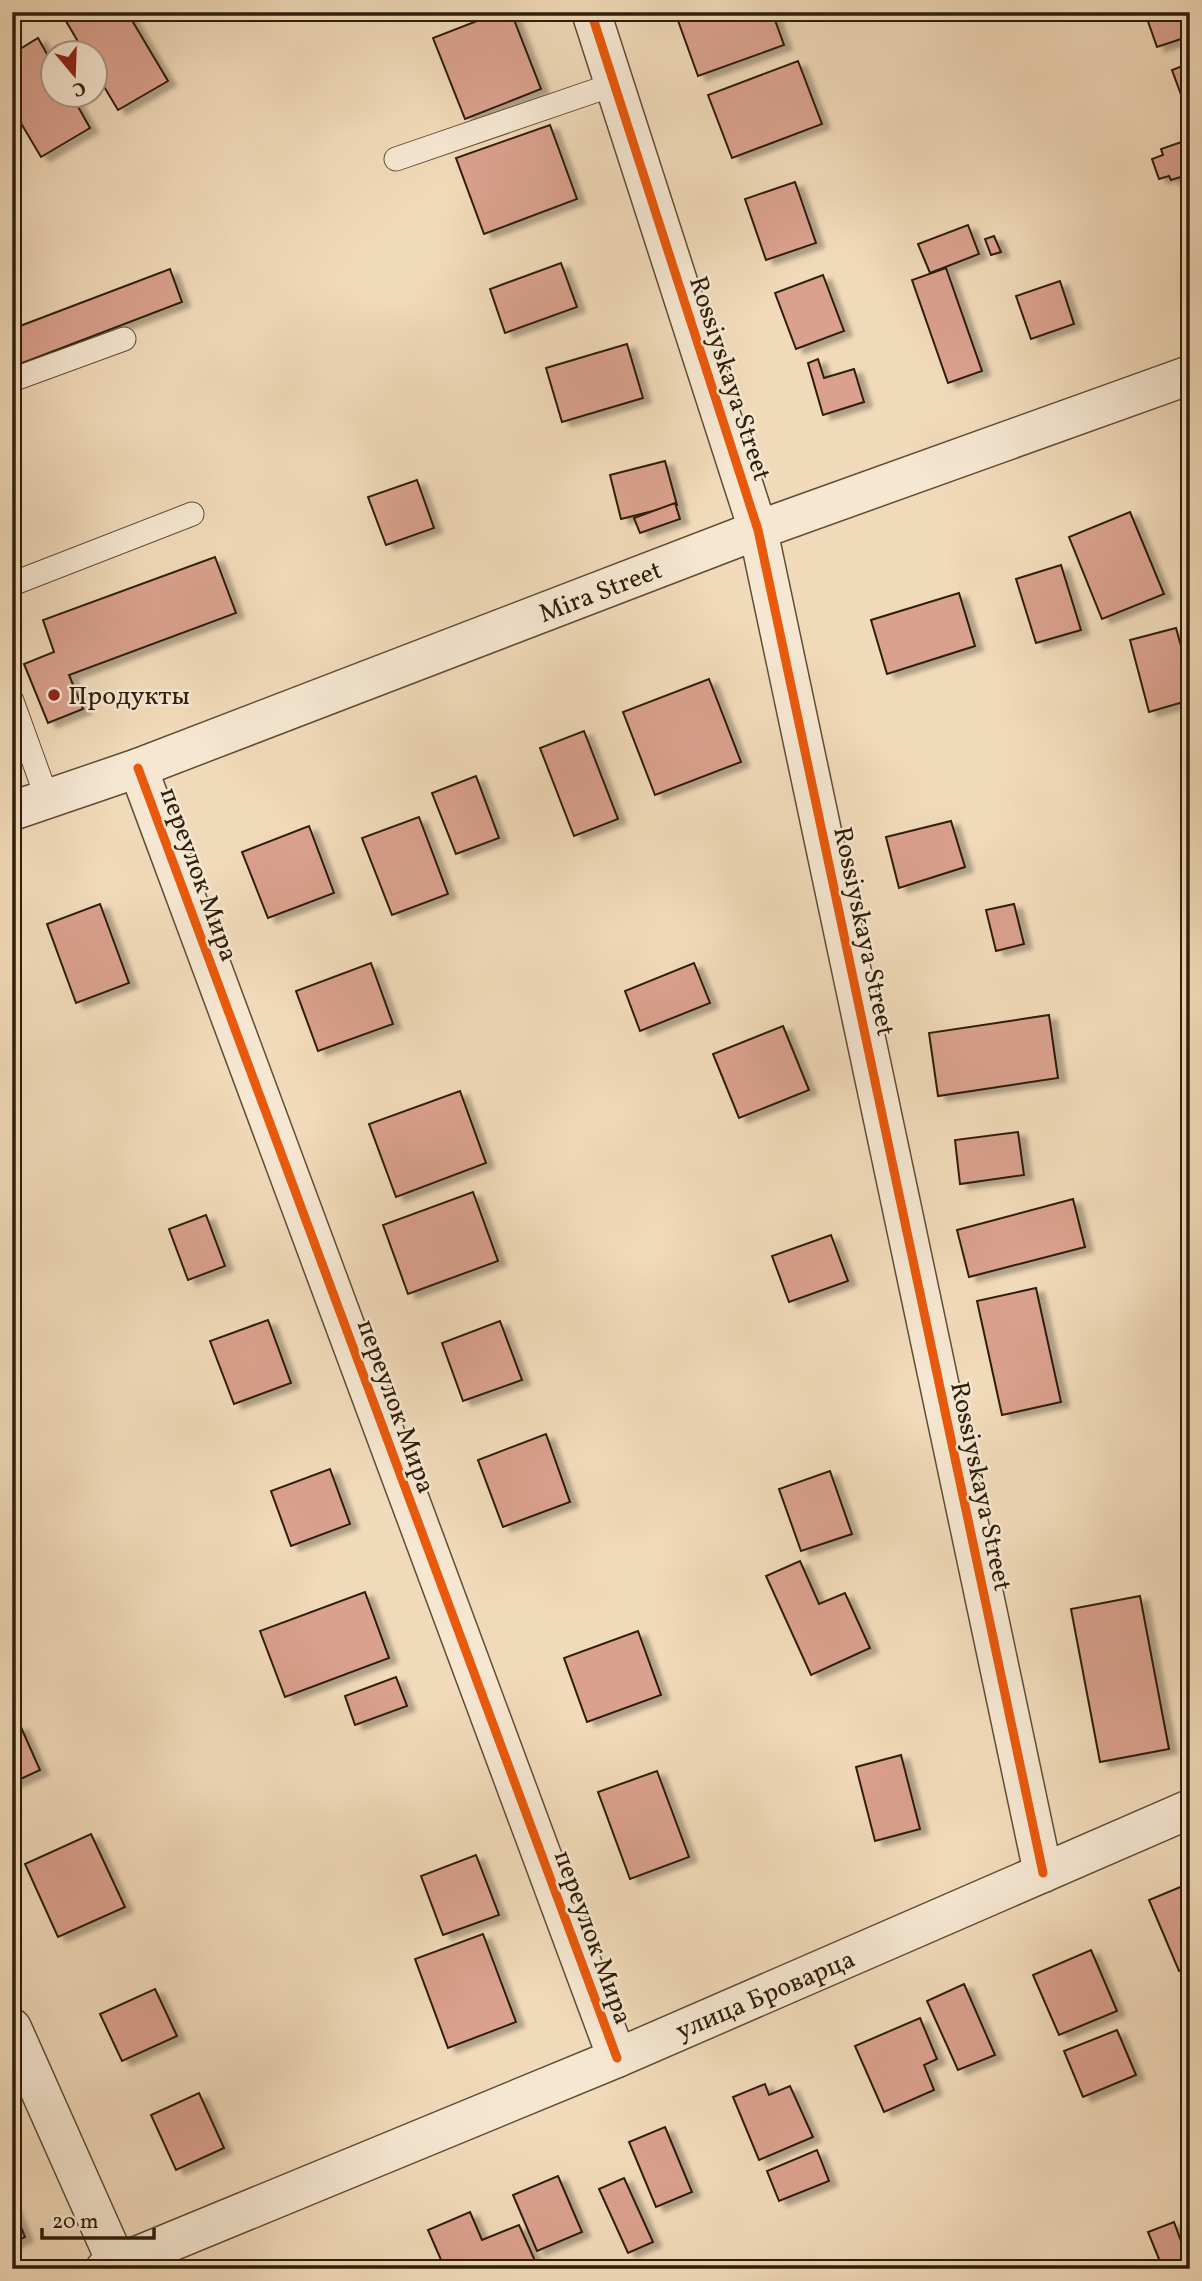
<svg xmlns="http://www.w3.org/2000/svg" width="1202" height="2281" viewBox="0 0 1202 2281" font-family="Vollkorn,serif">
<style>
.building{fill:#daa18e;stroke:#2f1e09;stroke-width:2;filter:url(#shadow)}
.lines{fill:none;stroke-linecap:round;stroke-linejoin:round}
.service-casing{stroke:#604d35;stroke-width:25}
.minor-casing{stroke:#604d35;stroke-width:41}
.service{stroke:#f6e7d2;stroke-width:23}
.minor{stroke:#f6e7d2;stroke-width:38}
.cycleway-casing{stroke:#f6e7d2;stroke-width:13}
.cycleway{stroke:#e8590c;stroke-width:9}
.poi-dot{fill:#8f2418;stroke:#f6e7d2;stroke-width:2.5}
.labels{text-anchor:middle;stroke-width:5;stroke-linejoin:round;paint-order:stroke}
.street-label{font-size:26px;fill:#2f1e09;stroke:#f6e7d2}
.poi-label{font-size:26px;fill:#2f1e09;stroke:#f6e7d2;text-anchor:start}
</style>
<defs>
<filter id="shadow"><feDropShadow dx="8" dy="4.5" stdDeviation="2" flood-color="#0004"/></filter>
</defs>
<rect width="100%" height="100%" fill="#f1dab9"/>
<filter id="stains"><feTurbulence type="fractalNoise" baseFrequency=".00286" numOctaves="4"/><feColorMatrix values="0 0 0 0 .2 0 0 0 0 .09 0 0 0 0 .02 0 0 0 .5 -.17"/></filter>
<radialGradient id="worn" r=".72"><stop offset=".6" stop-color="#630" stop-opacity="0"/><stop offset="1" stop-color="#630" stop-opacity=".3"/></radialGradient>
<g class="building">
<path d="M 81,12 L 127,12 L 168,81 L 118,110 L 94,70 L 94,52 L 84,52 L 66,21 Z"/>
<path d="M 500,12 L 511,12 L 541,89 L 465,119 L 433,38 Z"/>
<path d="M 683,12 L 772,12 L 784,45 L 698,76 L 676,15 Z"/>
<path d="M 1148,12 L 1190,12 L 1190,36 L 1157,47 L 1145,13 Z"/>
<path d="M 38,38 L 52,63 L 52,94 L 71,94 L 90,128 L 41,157 L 12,108 L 12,54 Z"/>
<path d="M 798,61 L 822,124 L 732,158 L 708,95 Z"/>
<path d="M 1190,63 L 1190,110 L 1187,111 L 1172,70 Z"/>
<path d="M 550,125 L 577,199 L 484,234 L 456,158 Z"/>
<path d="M 1190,139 L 1190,174 L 1171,180 L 1169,176 L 1159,179 L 1152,159 L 1163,155 L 1161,149 Z"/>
<path d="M 795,182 L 816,243 L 766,260 L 745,199 Z"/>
<path d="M 968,225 L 979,254 L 930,273 L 918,244 Z"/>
<path d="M 994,236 L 1001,252 L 991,255 L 985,239 Z"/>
<path d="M 561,263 L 577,307 L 505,333 L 490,289 Z"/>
<path d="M 946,268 L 982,371 L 948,383 L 912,280 Z"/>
<path d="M 170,269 L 182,302 L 12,367 L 12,329 Z"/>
<path d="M 823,275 L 844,331 L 796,349 L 775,293 Z"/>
<path d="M 1060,281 L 1074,324 L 1031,339 L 1016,296 Z"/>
<path d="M 627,344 L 643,398 L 562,422 L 546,368 Z"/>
<path d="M 818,359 L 824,378 L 854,369 L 864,402 L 823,415 L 808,363 Z"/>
<path d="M 665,461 L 677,505 L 621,519 L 610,475 Z"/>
<path d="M 417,480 L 434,528 L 386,545 L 368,497 Z"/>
<path d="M 675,503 L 680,519 L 640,533 L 634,518 Z"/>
<path d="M 1130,512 L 1164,594 L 1102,619 L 1069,537 Z"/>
<path d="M 215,557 L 236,613 L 69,675 L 83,709 L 48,723 L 24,664 L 54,652 L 43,620 Z"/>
<path d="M 1061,565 L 1081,630 L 1036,643 L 1016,579 Z"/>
<path d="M 959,593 L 975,646 L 887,674 L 871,620 Z"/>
<path d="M 1176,628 L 1190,679 L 1190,700 L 1149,712 L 1130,640 Z"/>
<path d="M 709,679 L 741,762 L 655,795 L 623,712 Z"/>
<path d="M 584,731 L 618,819 L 574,836 L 540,748 Z"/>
<path d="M 476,776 L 499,838 L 456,854 L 432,793 Z"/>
<path d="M 419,817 L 448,894 L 392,915 L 362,838 Z"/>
<path d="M 951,821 L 965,867 L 899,888 L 886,837 Z"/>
<path d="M 309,826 L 334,893 L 268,918 L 242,852 Z"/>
<path d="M 100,904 L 129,983 L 76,1003 L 47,924 Z"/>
<path d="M 1014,904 L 1024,944 L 996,951 L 986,910 Z"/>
<path d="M 371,963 L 393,1024 L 318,1051 L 296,991 Z"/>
<path d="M 694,963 L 710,1003 L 640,1031 L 625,991 Z"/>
<path d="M 1049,1015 L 1058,1078 L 938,1096 L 929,1033 Z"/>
<path d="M 783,1026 L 809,1090 L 739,1118 L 713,1054 Z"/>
<path d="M 460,1091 L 486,1163 L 396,1197 L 369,1124 Z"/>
<path d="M 1018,1132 L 1024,1175 L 960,1184 L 955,1140 Z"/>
<path d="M 473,1192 L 498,1261 L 408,1294 L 383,1225 Z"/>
<path d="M 1073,1199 L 1085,1247 L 969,1277 L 957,1230 Z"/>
<path d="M 206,1215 L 225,1266 L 188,1280 L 169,1229 Z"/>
<path d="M 831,1235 L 848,1281 L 789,1302 L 772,1256 Z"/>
<path d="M 1036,1288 L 1061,1402 L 1002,1415 L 977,1301 Z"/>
<path d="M 268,1320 L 291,1383 L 234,1404 L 210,1341 Z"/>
<path d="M 500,1321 L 522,1380 L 463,1401 L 442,1343 Z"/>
<path d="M 546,1434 L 570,1502 L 503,1527 L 478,1460 Z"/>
<path d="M 330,1469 L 350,1524 L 291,1546 L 271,1491 Z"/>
<path d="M 830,1471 L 852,1534 L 801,1551 L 779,1489 Z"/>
<path d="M 800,1561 L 819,1604 L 845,1593 L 870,1648 L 811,1675 L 766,1576 Z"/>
<path d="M 365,1592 L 389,1658 L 285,1697 L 260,1631 Z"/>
<path d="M 1140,1596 L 1169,1749 L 1100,1762 L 1071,1609 Z"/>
<path d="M 638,1631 L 661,1695 L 587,1722 L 564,1658 Z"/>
<path d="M 396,1677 L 407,1706 L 355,1725 L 345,1696 Z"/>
<path d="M 20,1725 L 40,1770 L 12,1783 L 12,1728 Z"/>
<path d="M 901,1755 L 920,1829 L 875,1841 L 856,1767 Z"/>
<path d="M 657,1771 L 689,1857 L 630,1879 L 598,1792 Z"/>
<path d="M 91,1834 L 125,1907 L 58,1937 L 25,1864 Z"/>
<path d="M 476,1855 L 499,1915 L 443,1935 L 421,1876 Z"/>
<path d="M 1190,1883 L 1190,1966 L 1179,1971 L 1149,1900 Z"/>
<path d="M 483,1934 L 516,2022 L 448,2048 L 415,1959 Z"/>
<path d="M 1091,1950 L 1117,2011 L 1059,2035 L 1033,1975 Z"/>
<path d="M 964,1984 L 995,2055 L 958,2070 L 927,2001 Z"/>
<path d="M 155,1989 L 177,2036 L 122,2061 L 100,2014 Z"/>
<path d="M 920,2018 L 937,2059 L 924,2065 L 934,2090 L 884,2112 L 855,2046 Z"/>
<path d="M 1117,2030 L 1136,2075 L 1083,2097 L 1064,2051 Z"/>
<path d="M 765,2084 L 769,2095 L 790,2086 L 813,2137 L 759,2160 L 733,2097 Z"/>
<path d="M 199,2093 L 224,2148 L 176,2170 L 151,2115 Z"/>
<path d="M 665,2127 L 692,2192 L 656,2207 L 629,2142 Z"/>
<path d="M 817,2150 L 829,2181 L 779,2201 L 767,2171 Z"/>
<path d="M 558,2176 L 582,2232 L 537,2251 L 513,2195 Z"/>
<path d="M 624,2178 L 653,2242 L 628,2253 L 599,2189 Z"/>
<path d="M 12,2205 L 25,2237 L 12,2243 Z"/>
<path d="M 470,2212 L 482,2240 L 519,2225 L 536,2263 L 523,2269 L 445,2269 L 428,2230 Z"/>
<path d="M 1174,2222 L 1190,2266 L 1182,2269 L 1163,2269 L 1148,2232 Z"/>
</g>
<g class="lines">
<g class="service-casing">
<g id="service">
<path d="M 396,159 L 615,84"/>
<path d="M 12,380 L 124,339"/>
<path d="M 12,584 L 192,514"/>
<path d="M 12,701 L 47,798"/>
</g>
</g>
<g class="minor-casing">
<g id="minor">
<path d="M 591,12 L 758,530 L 1043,1873"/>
<path d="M 138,768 L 617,2058"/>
<path d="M 12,811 L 138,768 L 758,530 L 1190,375"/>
<path d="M 12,2028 L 117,2264"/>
<path d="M 105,2269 L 617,2058 L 1190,1809"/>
</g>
</g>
<use href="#service" class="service"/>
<use href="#minor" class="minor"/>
<g class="cycleway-casing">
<g id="cycleway">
<path d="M 591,12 L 758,530 L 1043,1873"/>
<path d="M 138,768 L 617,2058"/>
</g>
</g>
<use href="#cycleway" class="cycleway"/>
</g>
<circle class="poi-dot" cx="54" cy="695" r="7"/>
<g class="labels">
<g class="street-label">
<text transform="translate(731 378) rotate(72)" y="9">Rossiyskaya Street</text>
<text transform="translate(600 591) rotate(-21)" y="9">Mira Street</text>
<text transform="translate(200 874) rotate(70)" y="9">переулок Мира</text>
<text transform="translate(865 931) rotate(78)" y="9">Rossiyskaya Street</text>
<text transform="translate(397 1406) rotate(70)" y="9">переулок Мира</text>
<text transform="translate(982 1486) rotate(78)" y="9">Rossiyskaya Street</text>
<text transform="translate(594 1937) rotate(70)" y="9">переулок Мира</text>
<text transform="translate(765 1994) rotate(-23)" y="9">улица Броварца</text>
</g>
<g class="poi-label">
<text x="68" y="704">Продукты</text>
</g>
</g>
<rect width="1202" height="2281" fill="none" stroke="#f1dab9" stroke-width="42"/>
<rect x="14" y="14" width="1174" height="2253" fill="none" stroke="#2f1e09" stroke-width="3.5"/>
<rect x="21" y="21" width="1160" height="2239" fill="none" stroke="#2f1e09" stroke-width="2"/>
<g transform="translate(74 74) rotate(161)"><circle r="33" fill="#f6e7d2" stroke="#a69782" stroke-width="2"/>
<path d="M0-5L12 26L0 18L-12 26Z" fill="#8f2418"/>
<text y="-10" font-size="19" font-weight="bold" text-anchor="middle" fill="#2f1e09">С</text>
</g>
<path d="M42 2228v10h112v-10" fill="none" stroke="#2f1e09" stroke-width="3.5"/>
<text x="52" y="2228" font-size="21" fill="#2f1e09" stroke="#f6e7d2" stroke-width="5" paint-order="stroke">20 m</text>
<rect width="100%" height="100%" filter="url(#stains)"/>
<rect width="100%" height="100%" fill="url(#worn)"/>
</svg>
